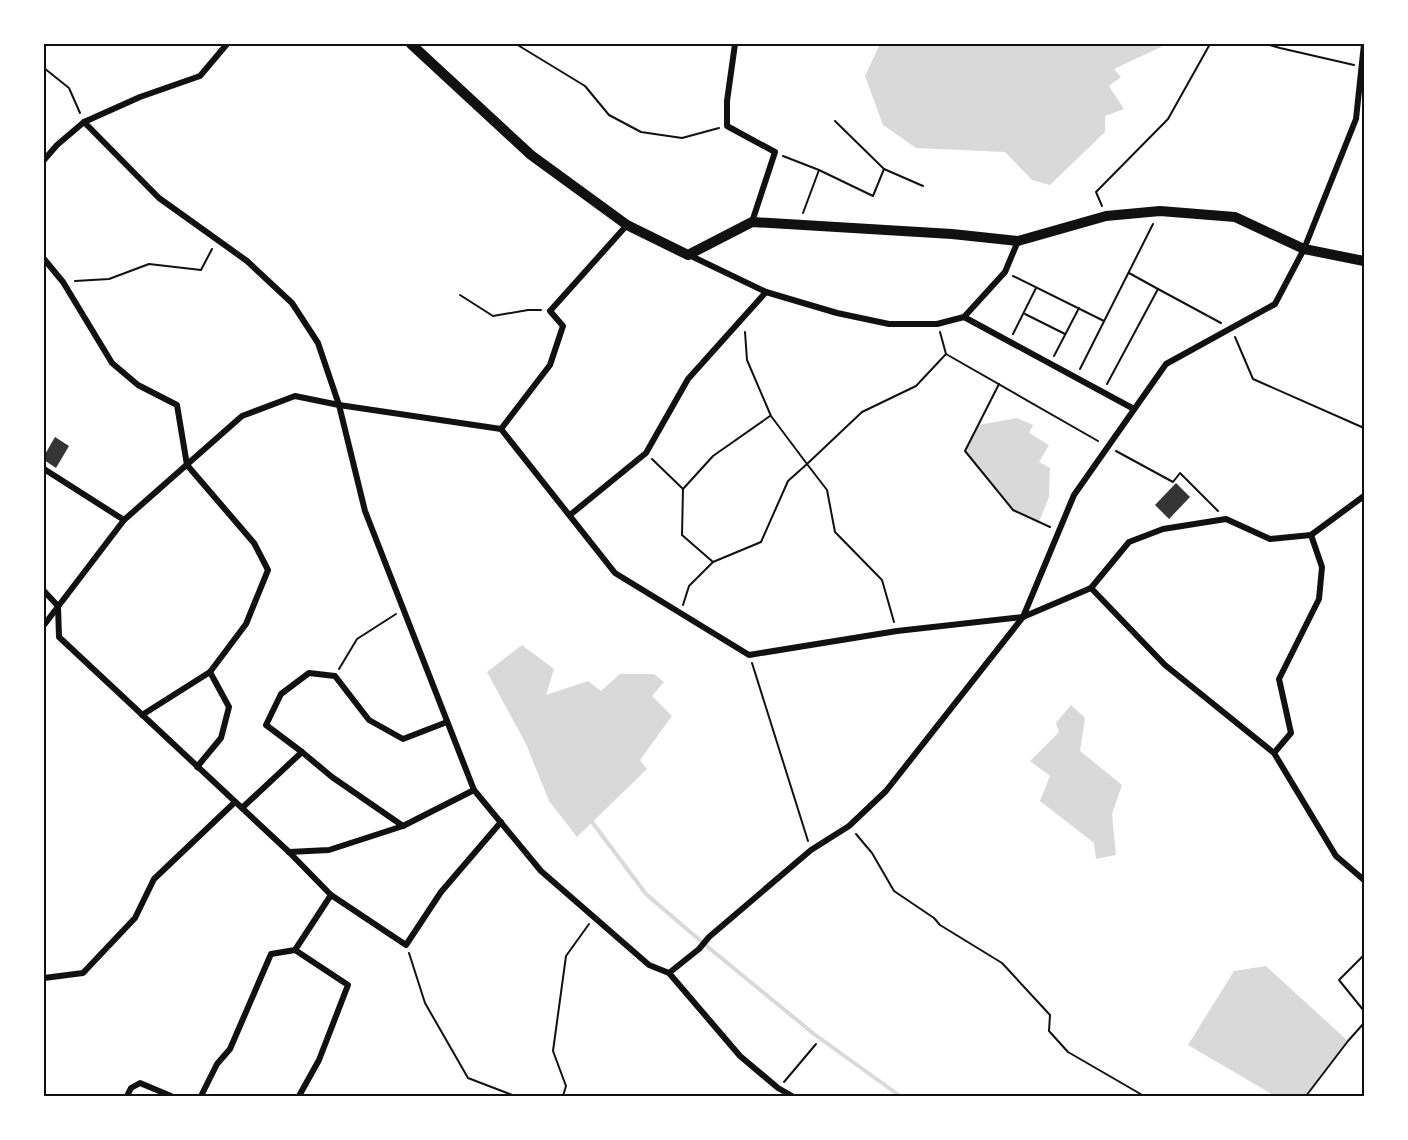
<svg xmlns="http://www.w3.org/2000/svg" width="1408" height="1140" viewBox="0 0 1408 1140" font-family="'Space Grotesk',sans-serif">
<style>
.water{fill:#d9d9d9}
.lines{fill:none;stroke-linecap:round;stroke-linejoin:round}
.stream{stroke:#d9d9d9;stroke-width:4}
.building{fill:#353535}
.path{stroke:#111;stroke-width:2}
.minor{stroke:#111;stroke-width:6}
.secondary{stroke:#111;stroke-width:10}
.neatline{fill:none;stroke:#111;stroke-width:2}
</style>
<rect width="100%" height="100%" fill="#fff"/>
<g class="water">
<path d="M 880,44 L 1161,44 L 1161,47 L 1114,69 L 1121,77 L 1109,86 L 1124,109 L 1105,116 L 1105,132 L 1050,185 L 1032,180 L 1005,152 L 916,148 L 883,125 L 865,76 Z"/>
<path d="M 1017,418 L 1033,425 L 1029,433 L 1049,445 L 1039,462 L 1050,468 L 1049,497 L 1039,522 L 1013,510 L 965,451 L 978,425 Z"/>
<path d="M 522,645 L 554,669 L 546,695 L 588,681 L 601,691 L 620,674 L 654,674 L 664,682 L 652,696 L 672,716 L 640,760 L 647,769 L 577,837 L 549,801 L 526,744 L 487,672 Z"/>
<path d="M 1071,705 L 1085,718 L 1080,751 L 1122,785 L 1112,814 L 1116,855 L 1096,859 L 1094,843 L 1040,801 L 1050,776 L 1030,761 L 1059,732 L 1056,723 Z"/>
<path d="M 1266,966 L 1348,1041 L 1306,1096 L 1275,1096 L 1188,1045 L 1234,971 Z"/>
</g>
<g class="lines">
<path class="stream" d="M 592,822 L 646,894 L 703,943 L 814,1034 L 900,1096"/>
</g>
<g class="building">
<path d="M 55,437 L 69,446 L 56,468 L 44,460 L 44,456 Z"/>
<path d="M 1176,483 L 1190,497 L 1169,519 L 1155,505 Z"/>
</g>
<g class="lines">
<g class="path">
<path d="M 516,44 L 585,86 L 609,115 L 641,132 L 682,138 L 719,128"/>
<path d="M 1266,44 L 1280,48 L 1354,65"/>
<path d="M 44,68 L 69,88 L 80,113"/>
<path d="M 783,156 L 819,170 L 803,213"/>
<path d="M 884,169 L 923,186"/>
<path d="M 819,170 L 873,196 L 884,169 L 835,121"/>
<path d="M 1102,206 L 1096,192 L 1168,119 L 1210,44"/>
<path d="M 1013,276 L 1104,321"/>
<path d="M 75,281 L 109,279 L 149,264 L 201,270 L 212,249"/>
<path d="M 1158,289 L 1221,323"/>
<path d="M 460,295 L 493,316 L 528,310 L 541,310"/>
<path d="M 1025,314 L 1065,334"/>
<path d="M 940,332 L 946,354 L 1098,441"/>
<path d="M 1013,334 L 1036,288"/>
<path d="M 1235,337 L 1253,379 L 1364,428"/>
<path d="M 1054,356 L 1079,308"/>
<path d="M 1080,369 L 1153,224"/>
<path d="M 999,384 L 965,451 L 1013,510 L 1050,527"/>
<path d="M 1107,384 L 1158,289 L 1129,273"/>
<path d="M 1116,451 L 1173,482 L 1180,473 L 1218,511"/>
<path d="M 652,459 L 683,489 L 682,535 L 713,562 L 689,586 L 683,605"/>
<path d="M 683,489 L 713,456 L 770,416"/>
<path d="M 713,562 L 761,542 L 788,481 L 807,464 L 771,416 L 747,360 L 745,332"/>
<path d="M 894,622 L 882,580 L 835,532 L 827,490 L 807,464 L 862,412 L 916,386 L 946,354"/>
<path d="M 752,663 L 808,841"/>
<path d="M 339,669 L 357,639 L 396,614"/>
<path d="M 856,834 L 872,853 L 894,891 L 934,918 L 940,925 L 1002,963 L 1050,1015 L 1049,1031 L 1068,1052 L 1144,1096"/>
<path d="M 409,953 L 425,1003 L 468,1078 L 515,1096"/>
<path d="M 1364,955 L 1339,980 L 1364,1011"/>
<path d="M 784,1082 L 816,1044"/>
<path d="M 563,1096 L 566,1086 L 553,1051 L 566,956 L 589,924"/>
<path d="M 1306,1096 L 1348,1041 L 1364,1023"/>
</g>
<g class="minor">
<path d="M 735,44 L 727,101 L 727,126 L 775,152 L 752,222"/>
<path d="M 84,122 L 159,198 L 247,261 L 292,303 L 318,343 L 339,405 L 365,511 L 474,790 L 541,871 L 649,965 L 669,973 L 740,1056 L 778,1088 L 792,1096"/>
<path d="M 44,160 L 57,145 L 84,122 L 140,97 L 200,76 L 227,44"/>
<path d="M 689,255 L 766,292 L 837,313 L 889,324 L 937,324 L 964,317 L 1005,272 L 1018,241"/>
<path d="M 44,259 L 63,282 L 112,363 L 138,385 L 177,405 L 187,465 L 254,543 L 268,570 L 246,624 L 210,672 L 142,715"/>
<path d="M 964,317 L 1134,409"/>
<path d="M 501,429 L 550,365 L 563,326 L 550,311 L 627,225"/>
<path d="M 44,469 L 124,520"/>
<path d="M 570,515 L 646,453 L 688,379 L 766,292"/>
<path d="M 1091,588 L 1165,665 L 1274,753 L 1336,856 L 1364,880"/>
<path d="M 44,591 L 58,606 L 59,637 L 289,852 L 331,895 L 406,945 L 441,892 L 501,822"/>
<path d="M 44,625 L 124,520 L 242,416 L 295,396 L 339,405 L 501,429 L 615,573 L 749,655 L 897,631 L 1023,617 L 1091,588 L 1129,542 L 1163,529 L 1226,519 L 1270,539 L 1311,535 L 1364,496"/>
<path d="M 302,752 L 332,777 L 403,826"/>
<path d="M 1274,753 L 1291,733 L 1279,679 L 1319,599 L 1322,567 L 1311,535"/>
<path d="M 197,767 L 221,738 L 229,707 L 210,672"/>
<path d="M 242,808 L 302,752 L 266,725 L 281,694 L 309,673 L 335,676 L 369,720 L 403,739 L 447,722"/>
<path d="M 289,852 L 329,850 L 403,826 L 474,790"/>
<path d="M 669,973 L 699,949 L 709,937 L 811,850 L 849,826 L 886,791 L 1023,617 L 1074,495 L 1166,364 L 1275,304 L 1304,249 L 1356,119 L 1364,44"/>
<path d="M 44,978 L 83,973 L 135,918 L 154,879 L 235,802"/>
<path d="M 127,1096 L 131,1088 L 140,1083 L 171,1096"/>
<path d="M 201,1096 L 217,1064 L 230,1049 L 271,954 L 295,950"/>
<path d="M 299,1096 L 319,1060 L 348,985 L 295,950 L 331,895"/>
</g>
<path class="secondary" d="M 411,44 L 531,155 L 627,225 L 688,255 L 752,222 L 952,234 L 1018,241 L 1106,216 L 1160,211 L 1235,217 L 1304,249 L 1364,261"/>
</g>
<rect width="1408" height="1140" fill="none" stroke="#ffffff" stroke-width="90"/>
<rect x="45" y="45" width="1318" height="1050" class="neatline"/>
</svg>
